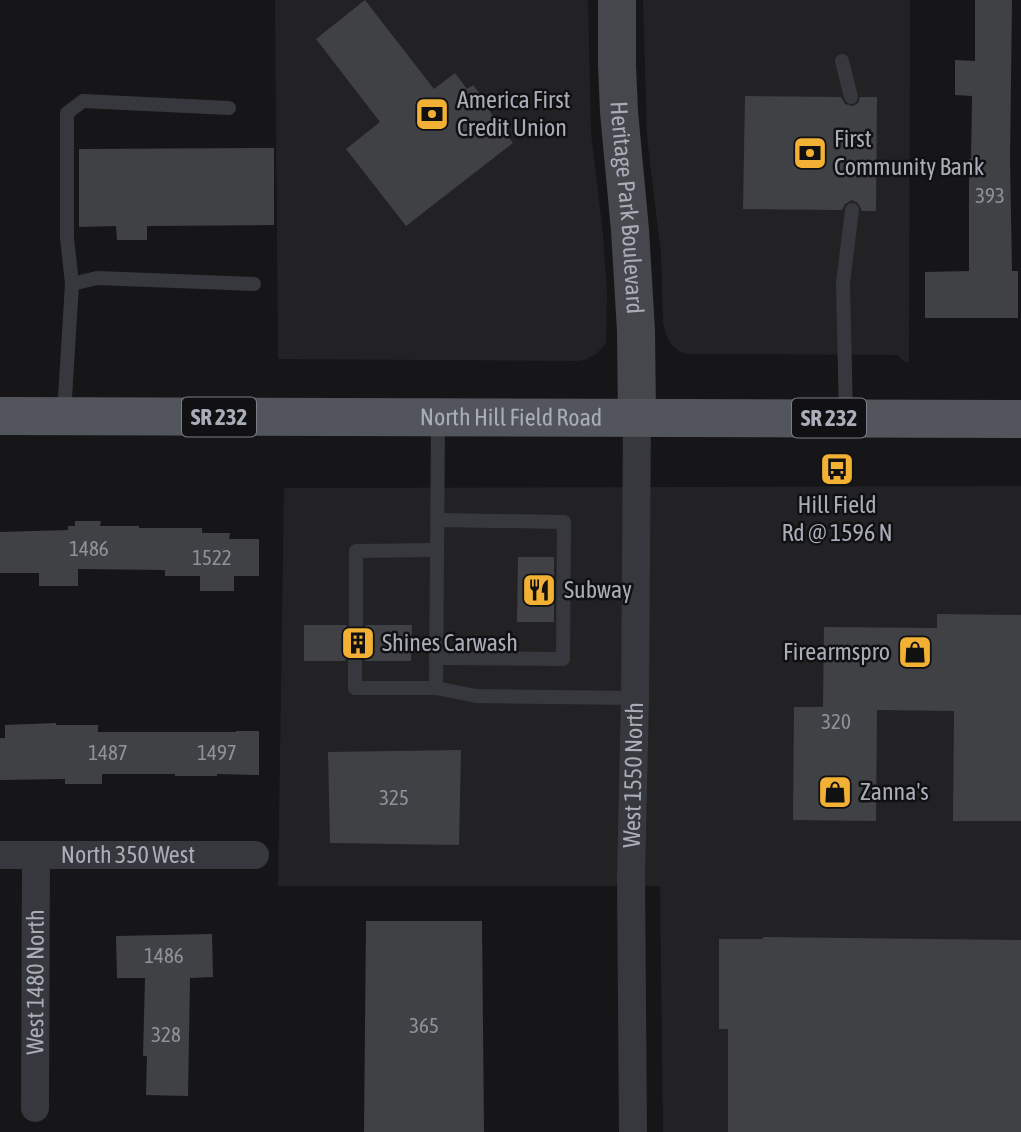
<svg xmlns="http://www.w3.org/2000/svg" width="1021" height="1132" viewBox="0 0 1021 1132" font-family="'Asap Condensed',sans-serif">
<style>
.built{fill:#222225}
.building{fill:#404145}
.lines{fill:none;stroke-linecap:round;stroke-linejoin:round}
.lane{stroke:#37383d;stroke-width:14}
.street{stroke:#37383d;stroke-width:28}
.secondary{stroke:#45474d;stroke-width:38}
.primary{stroke:#53555c;stroke-width:38}
.labels{text-anchor:middle;stroke-width:5;stroke-linejoin:round;paint-order:stroke}
.number-label{font-size:21px;fill:#8e929b}
.shield{fill:#111113;stroke:#7b7e86;stroke-width:2}
.shield-label{font-size:23px;font-weight:bold;fill:#a8adb8}
.poi-label{font-size:24px;fill:#a8adb8;stroke:#111113;text-anchor:start}
.street-label{font-size:24px;fill:#a8adb8;stroke:#111113}
</style>
<rect width="100%" height="100%" fill="#161618"/>
<g class="built">
<path d="M 275,0 L 588,0 L 591,133 L 603,234 L 607,294 L 606,341 L 604,346 L 595,355 L 584,360 L 577,361 L 278,359 Z"/>
<path d="M 643,0 L 910,0 L 909,362 L 905,362 L 897,355 L 689,354 L 682,353 L 671,345 L 665,332 L 663,322 L 661,254 L 647,137 Z"/>
<path d="M 1021,486 L 1021,1132 L 663,1132 L 660,886 L 278,886 L 284,488 Z"/>
</g>
<g class="building">
<path d="M 365,0 L 434,89 L 455,73 L 467,89 L 473,85 L 487,103 L 485,105 L 513,143 L 406,226 L 346,149 L 380,122 L 316,39 Z"/>
<path d="M 975,0 L 1012,0 L 1010,159 L 1012,271 L 1018,271 L 1018,318 L 925,318 L 925,272 L 969,271 L 969,159 L 971,159 L 972,96 L 955,95 L 955,60 L 975,61 Z"/>
<path d="M 745,96 L 841,97 L 845,104 L 853,106 L 858,103 L 860,97 L 877,97 L 876,211 L 862,211 L 858,203 L 852,200 L 845,204 L 842,210 L 743,209 Z"/>
<path d="M 274,148 L 274,225 L 147,226 L 147,240 L 117,240 L 116,226 L 79,227 L 79,149 Z"/>
<path d="M 75,521 L 101,521 L 100,526 L 139,526 L 139,528 L 202,528 L 202,533 L 230,533 L 229,539 L 259,539 L 259,576 L 234,576 L 234,591 L 200,591 L 200,576 L 165,576 L 165,570 L 78,569 L 78,586 L 39,586 L 39,573 L 0,573 L 0,532 L 68,530 L 68,526 L 75,526 Z"/>
<path d="M 518,557 L 554,557 L 554,622 L 517,622 Z"/>
<path d="M 937,614 L 1021,615 L 1021,821 L 953,821 L 954,711 L 877,710 L 876,821 L 793,820 L 794,707 L 823,707 L 824,627 L 937,628 Z"/>
<path d="M 304,625 L 346,625 L 348,630 L 355,635 L 361,633 L 366,625 L 412,625 L 411,661 L 365,661 L 363,656 L 356,651 L 350,653 L 345,661 L 304,661 Z"/>
<path d="M 56,723 L 56,725 L 98,725 L 98,732 L 236,732 L 236,731 L 259,731 L 259,775 L 217,774 L 217,776 L 175,776 L 175,774 L 102,774 L 102,784 L 65,784 L 65,779 L 0,780 L 0,738 L 5,738 L 5,725 Z"/>
<path d="M 461,750 L 459,845 L 330,843 L 328,752 Z"/>
<path d="M 366,921 L 482,921 L 484,1132 L 364,1132 Z"/>
<path d="M 212,934 L 213,977 L 190,978 L 188,1096 L 146,1095 L 147,1056 L 143,1056 L 145,978 L 117,978 L 116,936 Z"/>
<path d="M 763,937 L 1021,940 L 1021,1132 L 728,1132 L 728,1029 L 719,1029 L 719,939 L 763,939 Z"/>
</g>
<g class="lines">
<g class="lane">
<path d="M 842,61 L 851,97"/>
<path d="M 72,284 L 67,238 L 67,113 L 83,101 L 229,108"/>
<path d="M 64,414 L 72,284 L 97,278 L 254,284"/>
<path d="M 846,418 L 843,283 L 852,210"/>
<path d="M 356,625 L 356,551 L 436,550"/>
<path d="M 436,658 L 563,659 L 564,522 L 437,520"/>
<path d="M 355,661 L 355,688 L 436,688 L 476,696 L 635,698"/>
<path d="M 436,688 L 438,420"/>
</g>
<g class="street">
<path id="s1" d="M 0,855 L 255,855"/>
<path id="s2" d="M 35,1108 L 36,855"/>
<path id="s3" d="M 633,1132 L 631,877 L 635,698 L 637,417"/>
</g>
<path class="secondary" id="s4" d="M 617,0 L 617,65 L 619,112 L 630,230 L 636,331 L 637,417"/>
<path class="primary" id="s5" d="M 0,416 L 1021,419"/>
</g>
<defs>
<g id="bank-square" transform="scale(1.75)"><rect x="-9" y="-9" width="18" height="18" rx="4" fill="#f2b134" stroke="#111113"/><path d="M-6-4H6V4H-6ZM0-2.3a2.3 2.3 0 1 0 0 4.6a2.3 2.3 0 1 0 0-4.6Z" fill="#111"/></g>
<g id="bus-square" transform="scale(1.75)"><rect x="-9" y="-9" width="18" height="18" rx="4" fill="#f2b134" stroke="#111113"/><path d="M-5-6H5V4H4V6H2V4H-2V6H-4V4H-5ZM-3.5-4V0h7V-4ZM-3.5 1.2v1.5H-2V1.2ZM2 1.2v1.5H3.5V1.2Z" fill="#111"/></g>
<g id="restaurant-square" transform="scale(1.75)"><rect x="-9" y="-9" width="18" height="18" rx="4" fill="#f2b134" stroke="#111113"/><path d="M-5-6h1v4h1v-4h1v4h1v-4h1v5L-1.5 .5V6h-2V.5L-5-1ZM5-6V6H3V1.5H1.5Q1.5-4 5-6Z" fill="#111"/></g>
<g id="building-square" transform="scale(1.75)"><rect x="-9" y="-9" width="18" height="18" rx="4" fill="#f2b134" stroke="#111113"/><path d="M-4-6H4V6H1V3H-1V6H-4ZM-2.5-4.3h1.7v1.8h-1.7ZM.8-4.3h1.7v1.8H.8ZM-2.5-1h1.7V.8h-1.7ZM.8-1h1.7V.8H.8Z" fill="#111"/></g>
<g id="shop-square" transform="scale(1.75)"><rect x="-9" y="-9" width="18" height="18" rx="4" fill="#f2b134" stroke="#111113"/><path d="M-5-2.5h2.3a2.7 3.5 0 0 1 5.4 0H5L5.5 6h-11ZM-1.5-2.5h3a1.5 2.3 0 0 0-3 0Z" fill="#111"/></g>
</defs>
<g fill-rule="evenodd">
<use href="#bank-square" x="432" y="114"/>
<use href="#bank-square" x="810" y="153"/>
<use href="#bus-square" x="837" y="469"/>
<use href="#restaurant-square" x="539" y="590"/>
<use href="#building-square" x="358" y="643"/>
<use href="#shop-square" x="915" y="652"/>
<use href="#shop-square" x="835" y="792"/>
</g>
<g class="labels">
<g class="number-label">
<text x="990" y="203">393</text>
<text x="89" y="556">1486</text>
<text x="212" y="565">1522</text>
<text x="836" y="729">320</text>
<text x="108" y="760">1487</text>
<text x="217" y="760">1497</text>
<text x="394" y="805">325</text>
<text x="164" y="963">1486</text>
<text x="424" y="1033">365</text>
<text x="166" y="1042">328</text>
</g>
<g class="shield">
<rect x="182" y="397.5" width="74" height="39" rx="5"/>
<rect x="792" y="398.5" width="74" height="39" rx="5"/>
</g>
<g class="shield-label">
<text x="219" y="425">SR 232</text>
<text x="829" y="426">SR 232</text>
</g>
<g class="poi-label">
<text x="457" y="108">America First<tspan x="457" dy="28">Credit Union</tspan></text>
<text x="834" y="147">First<tspan x="834" dy="28">Community Bank</tspan></text>
<text x="837" y="513" text-anchor="middle">Hill Field<tspan x="837" dy="28">Rd @ 1596 N</tspan></text>
<text x="564" y="598">Subway</text>
<text x="382" y="651">Shines Carwash</text>
<text x="890" y="660" text-anchor="end">Firearmspro</text>
<text x="860" y="800">Zanna's</text>
</g>
<g class="street-label">
<text dy="8" stroke="none"><textPath href="#s4" startOffset="208">Heritage Park Boulevard</textPath></text>
<text dy="8" stroke="none"><textPath href="#s5" startOffset="511">North Hill Field Road</textPath></text>
<text dy="8" stroke="none"><textPath href="#s3" startOffset="357">West 1550 North</textPath></text>
<text dy="8" stroke="none"><textPath href="#s1" startOffset="128">North 350 West</textPath></text>
<text dy="8" stroke="none"><textPath href="#s2" startOffset="126">West 1480 North</textPath></text>
</g>
</g>
</svg>
